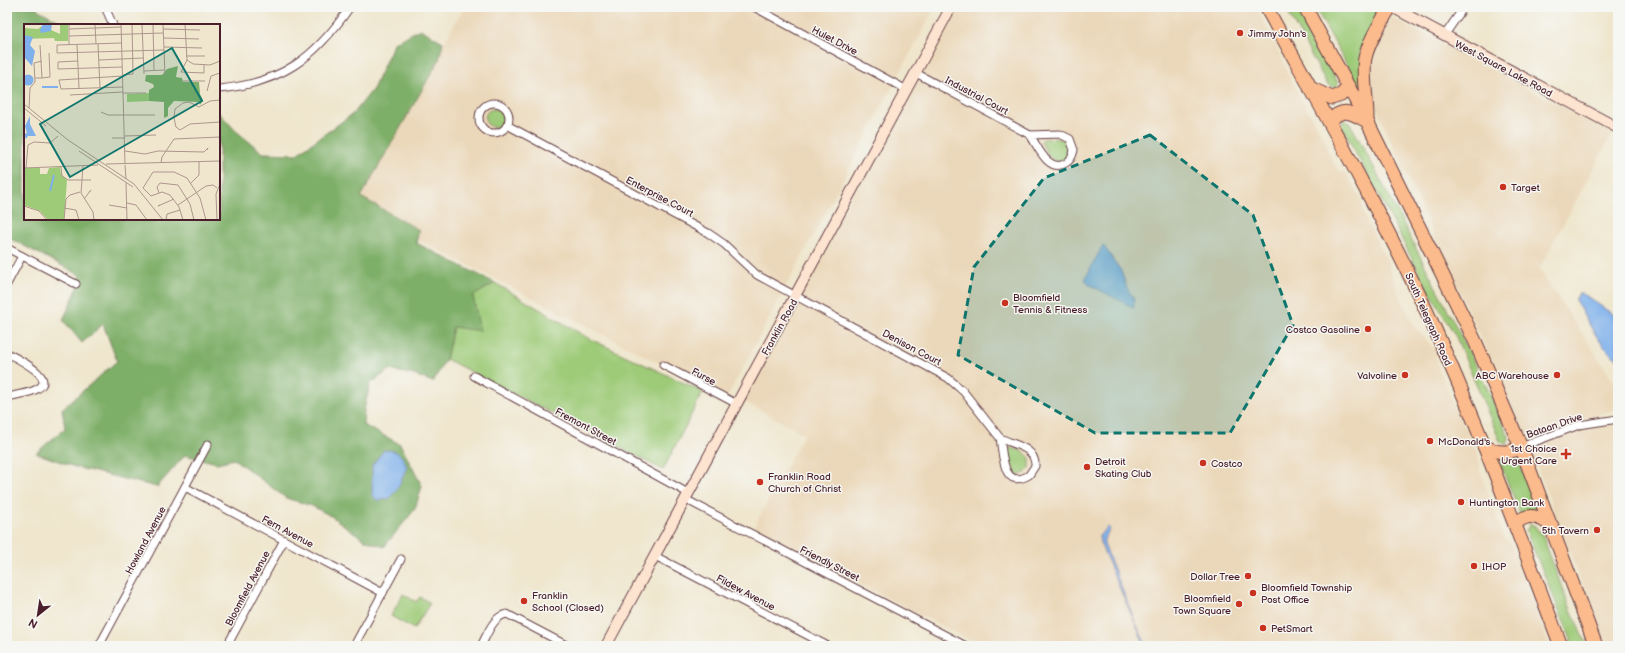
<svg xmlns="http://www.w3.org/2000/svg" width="1625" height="653" viewBox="0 0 1625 653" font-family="'Balsamiq Sans',sans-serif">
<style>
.built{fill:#ebd8ba}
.green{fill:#9ecb78;stroke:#747552}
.forest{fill:#7eaf68;stroke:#64674a}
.water{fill:#7fb0eb;stroke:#64688b}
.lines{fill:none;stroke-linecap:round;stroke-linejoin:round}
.street-casing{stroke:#633d43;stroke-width:9}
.secondary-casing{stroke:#633d43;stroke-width:12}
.highway-casing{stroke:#633d43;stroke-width:15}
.street{stroke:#fff;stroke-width:7}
.secondary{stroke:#fde4d1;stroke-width:10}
.highway{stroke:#fbbb8d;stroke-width:13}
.marked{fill:#0f766e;fill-opacity:0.2;stroke:#0f766e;stroke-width:3;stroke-dasharray:8 5;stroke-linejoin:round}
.poi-dot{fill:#c8321e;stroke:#f6f6f2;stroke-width:1.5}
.labels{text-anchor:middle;stroke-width:3;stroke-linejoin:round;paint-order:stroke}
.poi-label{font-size:10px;fill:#4a1f2b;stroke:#f6f6f2;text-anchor:start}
.street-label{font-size:10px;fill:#4a1f2b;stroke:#f6f6f2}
.inset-river{fill:none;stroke:#7fb0eb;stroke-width:2}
.inset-road{fill:none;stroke:#ad968c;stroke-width:1}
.view{fill:#0f766e;fill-opacity:0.15;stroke:#0f766e;stroke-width:2}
.inset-edge{fill:none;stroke:#4a1f2b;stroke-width:2}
</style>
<rect width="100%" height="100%" fill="#f6f6f2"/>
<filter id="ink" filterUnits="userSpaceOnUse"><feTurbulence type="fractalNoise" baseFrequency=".025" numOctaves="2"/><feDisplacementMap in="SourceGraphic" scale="8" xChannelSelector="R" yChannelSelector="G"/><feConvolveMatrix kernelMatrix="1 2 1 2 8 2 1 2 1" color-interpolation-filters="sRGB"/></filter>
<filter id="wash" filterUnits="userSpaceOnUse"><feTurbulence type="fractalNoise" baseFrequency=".012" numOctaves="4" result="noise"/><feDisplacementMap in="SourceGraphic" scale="16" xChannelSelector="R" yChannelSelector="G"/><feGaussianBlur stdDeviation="0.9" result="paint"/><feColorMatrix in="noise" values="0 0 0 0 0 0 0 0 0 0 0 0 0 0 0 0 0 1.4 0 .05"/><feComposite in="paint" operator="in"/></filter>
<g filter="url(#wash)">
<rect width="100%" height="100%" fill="#efe6cd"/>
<g class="built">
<path d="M 464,7 L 935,7 L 726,399 L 663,365 L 353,206 Z"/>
<path d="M 953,7 L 1256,7 L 1276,44 L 1287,73 L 1327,145 L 1327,150 L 1338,171 L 1347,174 L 1361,199 L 1364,214 L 1387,261 L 1399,295 L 1416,329 L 1434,348 L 1439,370 L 1451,399 L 1478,453 L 1480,471 L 1504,539 L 1510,542 L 1549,646 L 981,646 L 753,529 L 804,434 L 742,400 Z"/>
<path d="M 1391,18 L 1613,132 L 1539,269 L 1618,388 L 1618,411 L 1612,410 L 1526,438 L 1374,103 L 1368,76 L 1371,53 Z"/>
<path d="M 1609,424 L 1618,425 L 1618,646 L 1606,646 L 1530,449 L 1585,428 Z"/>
</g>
<g class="green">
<path d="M 1285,7 L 1296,7 L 1338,83 L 1336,88 L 1327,84 Z"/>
<path d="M 1315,7 L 1369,7 L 1376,11 L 1376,17 L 1377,18 L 1359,87 Z"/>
<circle cx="494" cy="118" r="9"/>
<path d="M 1343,120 L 1350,123 C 1383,183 1413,243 1444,303 C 1467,348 1490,391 1509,437 L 1507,445 L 1500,441 L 1456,337 L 1420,275 L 1390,216 L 1341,126 Z"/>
<path d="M 1057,138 L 1066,141 L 1070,149 L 1067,158 L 1058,162 L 1050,158 L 1041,142 L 1043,139 Z"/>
<path d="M 495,283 L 588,338 L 703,392 L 663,470 L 446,359 L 453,327 L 473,296 Z"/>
<path d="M 1007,447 L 1023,451 L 1030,458 L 1030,468 L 1025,473 L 1019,475 L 1010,470 L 1007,464 Z"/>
<path d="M 1515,455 L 1517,456 L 1537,511 L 1530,510 L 1520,514 L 1499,461 L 1509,459 Z"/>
<path d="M 1530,524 L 1535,526 L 1539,532 L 1541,531 L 1565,596 L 1587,646 L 1574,646 L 1526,531 Z"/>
<path d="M 403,594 L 416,602 L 420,597 L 430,603 L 414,629 L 391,616 Z"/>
</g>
<path class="forest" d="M 7,7 L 37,7 L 37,9 L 66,25 L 25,25 L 25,219 L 219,219 L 219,113 L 236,131 L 263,153 L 297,154 L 354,113 L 373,89 L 394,43 L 420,29 L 443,42 L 439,60 L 361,197 L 419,230 L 416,243 L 495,283 L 473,296 L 480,331 L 453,327 L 446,359 L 433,382 L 411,374 L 389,370 L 370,384 L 364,410 L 363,425 L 400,444 L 422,486 L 415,509 L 384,547 L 365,540 L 331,516 L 312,506 L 286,498 L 234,459 L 217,463 L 185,455 L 157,487 L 75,467 L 36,453 L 65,428 L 62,409 L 117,361 L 103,324 L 82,343 L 63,320 L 79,285 L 80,275 L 7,237 Z"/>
<g class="water">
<path d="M 1103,245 L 1121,271 L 1127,288 L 1134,299 L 1134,308 L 1088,284 L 1085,279 Z"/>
<path d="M 1579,293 L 1585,295 L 1618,318 L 1618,359 C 1601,350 1586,317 1575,300 Z"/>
<path d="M 384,450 C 398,450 402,454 407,467 L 399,486 L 390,498 L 378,501 L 372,495 L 372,465 Z"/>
<path d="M 1108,527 L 1110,529 L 1104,539 L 1104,544 L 1137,626 L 1147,646 L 1145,646 L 1100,543 L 1099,536 Z"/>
</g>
</g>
<g filter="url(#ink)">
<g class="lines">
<g class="street-casing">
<g id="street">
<path d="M 105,7 L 113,25"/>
<path d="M 754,7 L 907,90"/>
<path d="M 1444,36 L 1464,7"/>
<path d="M 916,73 L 1030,135"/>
<path d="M 219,89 C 282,83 315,58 350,7"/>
<circle cx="494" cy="118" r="15"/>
<path d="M 507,125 L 708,233 L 724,244 L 757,275 L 948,378 L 963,391 L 1000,438"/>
<path d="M 1060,134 L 1070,139 L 1074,150 C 1073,155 1071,160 1066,163 C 1048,174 1038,146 1030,135 Z"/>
<path d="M 7,248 L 76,284"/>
<path d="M 7,284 L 22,256"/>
<path d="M 7,353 C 14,357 59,378 37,389 C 28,394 16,394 7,398"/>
<path d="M 663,365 L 737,404"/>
<path d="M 474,376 L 688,493"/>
<path d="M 1000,438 C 1014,445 1036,447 1035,466 L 1029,475 C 1002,491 1003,453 1000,438 Z"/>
<path d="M 1521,447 L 1579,425 L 1618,419"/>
<path d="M 185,487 L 383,593"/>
<path d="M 685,499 L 966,646"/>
<path d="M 655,556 L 828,646"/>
<path d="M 99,646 L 208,444"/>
<path d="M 227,646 L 284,540"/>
<path d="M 354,646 L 401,559"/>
<path d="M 481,646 C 487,635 493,616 507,614 L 568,646"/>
</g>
</g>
<g class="secondary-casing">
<g id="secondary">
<path d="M 1392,7 L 1618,128"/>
<path d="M 606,646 L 951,7"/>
</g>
</g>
<g class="highway-casing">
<g id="highway">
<path d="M 1266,7 C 1318,102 1372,196 1419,295 C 1473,409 1516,528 1561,646"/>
<path d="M 1305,7 L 1367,121 L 1475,341 L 1521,447 L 1596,646"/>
<path d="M 1310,88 L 1332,98 L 1341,95 L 1349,87"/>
<path d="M 1367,117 C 1367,100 1362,73 1365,58 C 1369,40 1381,23 1390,7"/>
<path d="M 1329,122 C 1343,106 1351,113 1367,121"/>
<path d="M 1484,446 C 1496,453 1508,455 1521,447"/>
<path d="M 1515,524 C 1528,512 1539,516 1552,526"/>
</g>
</g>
<use href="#street" class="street"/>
<use href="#secondary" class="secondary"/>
<use href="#highway" class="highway"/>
</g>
</g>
<path class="marked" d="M 1150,135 L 1253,215 L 1293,325 L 1230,433 L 1095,433 L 958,355 L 974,267 L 1044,178 Z"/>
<g class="poi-dot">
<circle cx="1240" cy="33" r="4"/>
<circle cx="1503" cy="187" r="4"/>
<circle cx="1005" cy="303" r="4"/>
<circle cx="1368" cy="329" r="4"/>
<circle cx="1405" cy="375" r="4"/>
<circle cx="1557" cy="375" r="4"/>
<circle cx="1430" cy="441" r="4"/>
<path d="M1564 448h4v4h4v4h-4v4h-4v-4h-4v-4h4z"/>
<circle cx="1203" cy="463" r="4"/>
<circle cx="1087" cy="467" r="4"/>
<circle cx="760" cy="482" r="4"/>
<circle cx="1461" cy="502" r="4"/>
<circle cx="1597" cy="530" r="4"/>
<circle cx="1474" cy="566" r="4"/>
<circle cx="1248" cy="576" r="4"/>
<circle cx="1253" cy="593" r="4"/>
<circle cx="524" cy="601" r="4"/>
<circle cx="1239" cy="604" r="4"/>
<circle cx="1263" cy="628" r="4"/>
</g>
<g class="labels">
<g class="poi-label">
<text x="1248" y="37">Jimmy John's</text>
<text x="1511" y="191">Target</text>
<text x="1013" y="301">Bloomfield<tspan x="1013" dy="12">Tennis &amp; Fitness</tspan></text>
<text x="1360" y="333" text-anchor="end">Costco Gasoline</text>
<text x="1397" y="379" text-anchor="end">Valvoline</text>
<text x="1549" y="379" text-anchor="end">ABC Warehouse</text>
<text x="1438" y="445">McDonald's</text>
<text x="1557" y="452" text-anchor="end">1st Choice<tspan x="1557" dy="12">Urgent Care</tspan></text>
<text x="1095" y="465">Detroit<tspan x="1095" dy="12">Skating Club</tspan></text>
<text x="1211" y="467">Costco</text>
<text x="768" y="480">Franklin Road<tspan x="768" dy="12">Church of Christ</tspan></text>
<text x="1469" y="506">Huntington Bank</text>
<text x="1589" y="534" text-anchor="end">5th Tavern</text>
<text x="1482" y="570">IHOP</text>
<text x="1240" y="580" text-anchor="end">Dollar Tree</text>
<text x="1261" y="591">Bloomfield Township<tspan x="1261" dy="12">Post Office</tspan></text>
<text x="532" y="599">Franklin<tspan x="532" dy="12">School (Closed)</tspan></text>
<text x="1231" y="602" text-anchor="end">Bloomfield<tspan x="1231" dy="12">Town Square</tspan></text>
<text x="1271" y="632">PetSmart</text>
</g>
<g class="street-label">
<text transform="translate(835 40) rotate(28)" y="4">Hulet Drive</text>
<text transform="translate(1504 68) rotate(28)" y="4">West Square Lake Road</text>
<text transform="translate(977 95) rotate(28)" y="4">Industrial Court</text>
<text transform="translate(660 196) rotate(28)" y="4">Enterprise Court</text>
<text transform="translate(1429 319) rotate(66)" y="4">South Telegraph Road</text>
<text transform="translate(779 327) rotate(-61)" y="4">Franklin Road</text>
<text transform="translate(912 347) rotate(28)" y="4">Denison Court</text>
<text transform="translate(704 376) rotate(28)" y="4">Furse</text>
<text transform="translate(1554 425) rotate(-19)" y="4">Bataan Drive</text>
<text transform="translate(586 426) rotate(28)" y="4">Fremont Street</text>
<text transform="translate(288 531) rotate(28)" y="4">Fern Avenue</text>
<text transform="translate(145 540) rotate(-62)" y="4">Howland Avenue</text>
<text transform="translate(830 563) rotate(27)" y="4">Friendly Street</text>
<text transform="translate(247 588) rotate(-62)" y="4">Bloomfield Avenue</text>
<text transform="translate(746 592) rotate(28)" y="4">Fildew Avenue</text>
</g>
</g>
<g transform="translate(24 24)">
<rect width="196" height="196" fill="#efe6cd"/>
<path d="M 36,0 L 44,0 L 44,17 L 31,17 L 30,14 L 0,15 L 0,4 L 14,5 L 18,2 L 36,10 ZM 125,69 L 125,77 L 103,78 L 103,70 ZM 36,143 L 37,150 L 43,156 L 40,196 L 24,196 L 16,187 L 0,181 L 0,144 L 16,144 L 16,150 L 23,150 L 25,144 Z" fill="#9ecb78"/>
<path d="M 154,42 L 152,53 L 158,54 L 159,58 L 175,58 L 176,70 L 179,76 L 176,81 L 175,78 L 150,77 L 144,84 L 144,92 L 140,94 L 140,78 L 125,77 L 125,66 L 130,63 L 129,60 L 121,57 L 122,51 L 138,51 L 143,45 Z" fill="#7eaf68"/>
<path d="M 19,0 L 28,0 L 27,7 L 17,9 L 16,6 ZM 0,11 L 9,13 L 6,21 L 11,27 L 8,42 L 0,33 ZM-1.5 56a5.5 5.5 0 1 1 11 0a5.5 5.5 0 1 1-11 0ZM 6,92 L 6,100 L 12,112 L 4,112 L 2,115 L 0,110 L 3,109 L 1,102 Z" fill="#7fb0eb"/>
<path class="inset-river" d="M 18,63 L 34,63M 26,167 L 30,151"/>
<path class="inset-road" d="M 45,0 L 45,21M 71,0 L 72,20M 97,0 L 101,140M 118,0 L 120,50M 129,0 L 130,46M 139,0 L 141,51M 161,0 L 163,36 L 157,48 L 180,49 L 180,40M 45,5 L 97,3M 139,5 L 176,6M 45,12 L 139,9M 140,14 L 175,15M 98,19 L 33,21 L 33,29 L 140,26M 74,20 L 76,64M 53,21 L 55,64M 140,23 L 178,24M 162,32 L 181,32M 75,36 L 119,34M 163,36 L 169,40 L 186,41 L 196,37M 54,37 L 34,38 L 34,45 L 98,43M 120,47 L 141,46M 99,51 L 109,50 L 108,0M 99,52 L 35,56 L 37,65 L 99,63M 11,54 L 18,54 L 16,21M 18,54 L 26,53 L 25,29M 159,57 L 181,57M 183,67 L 187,52 L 196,49M 99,69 L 122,69M 46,71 L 99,68M 196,76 L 186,77 L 175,83 L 165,78 L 159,79 L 151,85 L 150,94 L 152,103 L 156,106 L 166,100 L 196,98M 0,80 L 44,116 L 110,160 L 139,196M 0,84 L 22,102M 5,84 L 6,64 L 11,58 L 10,39 L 18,37M 77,88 L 84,91 L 131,91M 101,112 L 132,111M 88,114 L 101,114M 55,127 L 109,163M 101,127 L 121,130 L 134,127 L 180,128 L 184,124 L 183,126M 137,139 L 138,133 L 150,115 L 196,113M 82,140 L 196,137M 101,141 L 102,155M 59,142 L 57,169 L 69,188 L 70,196M 37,143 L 38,152 L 44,156 L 67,156M 0,144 L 74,141M 2,144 L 4,121 L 10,118 L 26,119 L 34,112M 102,159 L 103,196M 167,159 L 175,151 L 175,138M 135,169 L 133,163 L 136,159 L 154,161 L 166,180 L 170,196M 60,175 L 67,166 L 65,168M 103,179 L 112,181 L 123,196M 85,181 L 103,184M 136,181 L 134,182 L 150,175M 154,181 L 182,162 L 189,161 L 193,164M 0,182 L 15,187 L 23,196M 40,184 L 52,186 L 55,196M 40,196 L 42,175 L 46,171 L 56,168M 142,196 L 143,190 L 156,186M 159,196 L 155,183 L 146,171 L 138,168 L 127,172 L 119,164 L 129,148 L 150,148 L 163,154 L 176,174 L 182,196M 193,196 L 192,170 L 196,160"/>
<path class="view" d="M 148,24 L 178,77 L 46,153 L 16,100 Z"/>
<rect width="196" height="196" class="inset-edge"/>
</g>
<rect width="1625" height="653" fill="none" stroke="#f6f6f2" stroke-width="24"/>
<g transform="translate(38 615) rotate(210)" stroke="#f6f6f2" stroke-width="3" paint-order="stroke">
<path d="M0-3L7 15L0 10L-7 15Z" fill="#4a1f2b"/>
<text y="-6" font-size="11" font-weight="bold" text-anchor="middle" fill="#4a1f2b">N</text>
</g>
</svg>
